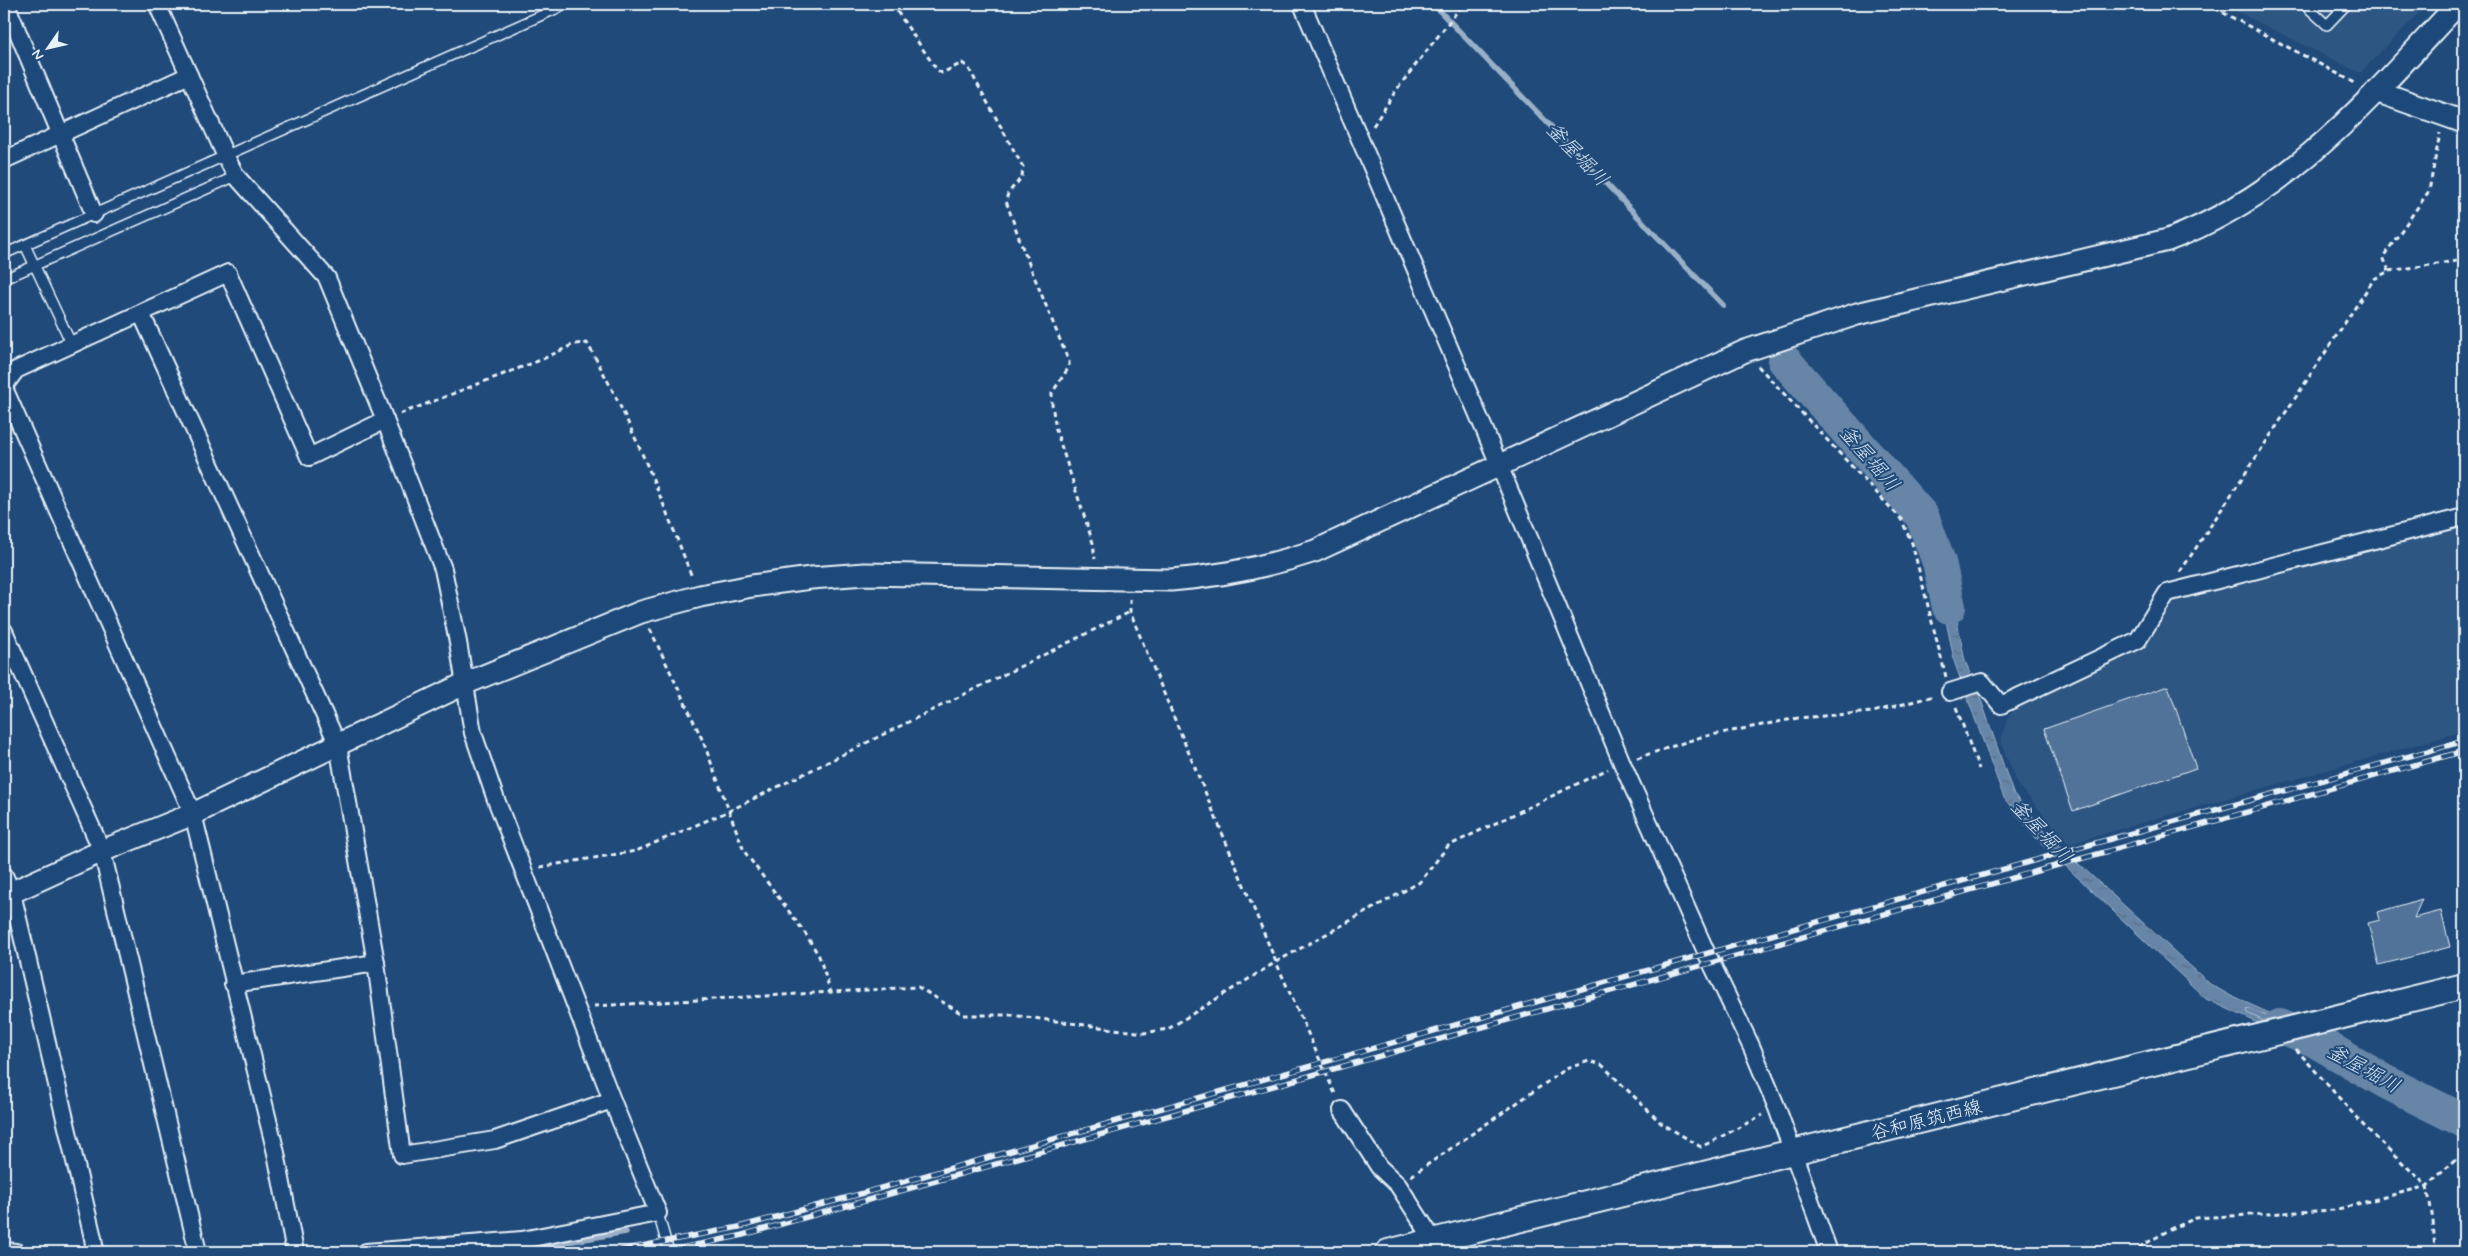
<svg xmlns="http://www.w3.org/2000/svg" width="2468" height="1256" viewBox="0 0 2468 1256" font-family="Mynerve,'Klee One',sans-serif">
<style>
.built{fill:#2e5683}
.water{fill:url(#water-ripples);stroke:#9ab0c7}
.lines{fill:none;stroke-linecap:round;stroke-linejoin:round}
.shore{stroke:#b4c6d8;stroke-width:1}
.stream{stroke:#9ab0c7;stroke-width:5.5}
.river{stroke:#6685a7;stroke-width:34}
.building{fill:#517399;stroke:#e8f1f8}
.service-casing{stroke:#e8f1f8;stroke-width:12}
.minor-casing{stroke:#e8f1f8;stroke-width:20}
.tertiary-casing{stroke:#e8f1f8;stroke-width:25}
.secondary-casing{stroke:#e8f1f8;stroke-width:28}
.path{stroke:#e8f1f8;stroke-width:3;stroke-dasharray:5 4;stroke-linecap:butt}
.service{stroke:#1f4a7a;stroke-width:9}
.minor{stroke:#1f4a7a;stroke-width:16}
.tertiary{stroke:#1f4a7a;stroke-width:21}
.secondary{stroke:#1f4a7a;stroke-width:24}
.rail-casing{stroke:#e8f1f8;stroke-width:5.5}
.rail{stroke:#1f4a7a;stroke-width:4;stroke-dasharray:11;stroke-linecap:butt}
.labels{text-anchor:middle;stroke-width:4;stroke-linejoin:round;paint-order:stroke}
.street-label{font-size:19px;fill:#e8f1f8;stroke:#1f4a7a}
.water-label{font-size:20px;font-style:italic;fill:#d4e1ec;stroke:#1f4a7a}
</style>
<defs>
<pattern id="water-ripples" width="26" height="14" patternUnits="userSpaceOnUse" patternTransform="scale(1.25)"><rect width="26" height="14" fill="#6685a7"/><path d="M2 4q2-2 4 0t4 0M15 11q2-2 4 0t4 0" fill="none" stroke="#596d82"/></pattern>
</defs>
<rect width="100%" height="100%" fill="#1f4a7a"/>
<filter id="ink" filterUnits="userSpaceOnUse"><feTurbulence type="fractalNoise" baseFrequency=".02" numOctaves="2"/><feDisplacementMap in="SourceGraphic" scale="10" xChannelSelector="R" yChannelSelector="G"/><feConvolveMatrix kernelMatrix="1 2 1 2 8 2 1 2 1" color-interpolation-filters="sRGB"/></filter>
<g filter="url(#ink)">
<g class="built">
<path d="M 2222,4 L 2428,4 L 2360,73 Z"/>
<path d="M 2464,522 L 2464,731 L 2068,844 L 2018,784 L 2000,741 L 2008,717 L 2021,703 L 2143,647 L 2173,599 Z"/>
</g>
<path class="water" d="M 1945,561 L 1965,661 L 1978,691 L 2013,793 L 2044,830 L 2081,866 L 2210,984 L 2231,996 L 2328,1039 L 2317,1050 L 2206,999 L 2036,838 L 2004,798 L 1955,664 L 1934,564 Z"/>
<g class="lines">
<path class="shore" d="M 2266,1022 L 2247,1013 L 2246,1010 L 2249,1009 L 2274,1019"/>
<g class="stream">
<path d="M 1433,4 L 1723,305"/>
<path d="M 508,1252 L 626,1232"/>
</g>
<g class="river">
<path d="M 1785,361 L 1922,516 L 1939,562 L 1949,607"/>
<path d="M 2280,1026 L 2314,1040 L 2388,1083 L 2464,1121"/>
</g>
</g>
<g class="building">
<path d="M 2168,686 L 2196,768 L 2073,811 L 2044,729 Z"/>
<path d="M 2422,899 L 2414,918 L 2441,911 L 2450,947 L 2379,965 L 2368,923 L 2380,920 L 2378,912 Z"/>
</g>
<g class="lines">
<g class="service-casing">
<g id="service">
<path d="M 2304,4 L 2327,25 L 2347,4"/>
<path d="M 25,245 L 71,343"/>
<path d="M 4,254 L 567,4"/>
<path d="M 4,279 L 236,176"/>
<path d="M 658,1213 L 669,1252"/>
</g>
</g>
<g class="minor-casing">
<g id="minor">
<path d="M 6,4 L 94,214"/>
<path d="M 157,4 L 226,157 L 236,176 L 327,278 L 385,420 L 443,569 L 458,642 L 473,733 L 495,797 L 612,1100 L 658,1213 L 522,1240 L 366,1252"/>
<path d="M 1302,4 L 1485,431 L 1622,763 L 1707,954 L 1752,1048 L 1777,1108 L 1829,1252"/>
<path d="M 4,160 L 189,75"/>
<path d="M 141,313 L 338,745 L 376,963 L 402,1155 L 495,1140 L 612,1100"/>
<path d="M 4,386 L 16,370 L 228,273 L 309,457 L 385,420"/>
<path d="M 4,388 L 193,814 L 276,1153 L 295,1252"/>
<path d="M 4,631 L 102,851 L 198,1252"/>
<path d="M 1950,692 L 1982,682 L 2001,705 L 2138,640 L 2167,593 L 2464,517"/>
<path d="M 4,875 L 12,893 L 93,1238 L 95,1252"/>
<path d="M 233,984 L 376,963"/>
<path d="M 1342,1110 L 1379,1167 L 1398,1185 L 1441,1252"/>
<path d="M 4,1251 L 16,1252"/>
</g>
</g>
<g class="tertiary-casing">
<g id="tertiary">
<path d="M 2376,91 L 2464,122"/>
<path d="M 4,896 L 102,851 L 193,814 L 464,684 L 641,612 L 700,596 L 752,586 L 811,578 L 865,574 L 1171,580 C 1222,576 1267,567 1315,551 L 1745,351 L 1857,314 L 2168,240 C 2292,193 2370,98 2458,4"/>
</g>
</g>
<g class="secondary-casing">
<path id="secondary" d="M 1388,1252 L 2464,986"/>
</g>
<g class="path">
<path d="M 892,4 L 937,70 L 942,73 L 962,63 L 968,67 L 1023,167 L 1022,177 L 1008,193 L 1006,201 L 1023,249 L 1069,362 L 1069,367 L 1052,393 L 1052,404 L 1056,430 L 1093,543 L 1095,559"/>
<path d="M 2207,4 L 2357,84"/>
<path d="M 1373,126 L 1397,89 L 1463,4"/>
<path d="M 2389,271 L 2383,257 L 2429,191 L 2440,133"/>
<path d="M 1758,366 L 1901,519 L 1912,543 L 1946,677"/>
<path d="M 400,414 L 543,359 L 574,344 L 587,343 C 630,418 661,497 692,577"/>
<path d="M 2180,572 L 2374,279 L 2389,271 L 2464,260"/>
<path d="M 1130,599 L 1130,612 L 1276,962 L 1336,1096"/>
<path d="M 650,629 L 703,741 L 744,851 L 805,933 L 819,956 L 831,993"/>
<path d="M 1956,707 L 1979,769"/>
<path d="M 1637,758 L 1701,737 L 1798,718 L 1873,712 L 1934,696"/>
<path d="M 540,867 L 636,851 L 729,811 L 1130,612"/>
<path d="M 594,1006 L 918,987 L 964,1015 L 1011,1015 L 1144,1033 L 1168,1029 L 1276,962 L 1420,882 L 1448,846 L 1608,769"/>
<path d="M 2296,1049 L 2364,1126 L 2427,1186 L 2433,1220 L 2435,1252"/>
<path d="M 1411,1176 L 1566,1069 L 1589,1061 L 1602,1065 L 1661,1123 L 1701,1147 L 1763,1115"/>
<path d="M 2131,1252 L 2171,1229 L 2196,1218 L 2334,1210 L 2427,1186 L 2464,1152"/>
</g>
<use href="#service" class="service"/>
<use href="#minor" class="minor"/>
<use href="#tertiary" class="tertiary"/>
<use href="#secondary" class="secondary"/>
<g class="rail-casing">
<g id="rail">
<path d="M 611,1252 L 739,1227 L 860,1194 L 2078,848 L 2464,741"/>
<path d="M 662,1252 L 739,1236 L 861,1202 L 2464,751"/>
</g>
</g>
<use href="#rail" class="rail"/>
</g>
</g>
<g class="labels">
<g class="street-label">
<text transform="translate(1926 1119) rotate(-14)" y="7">谷和原筑西線</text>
</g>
<g class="water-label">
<text transform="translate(1578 154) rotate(46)" y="7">釜屋堀川</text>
<text transform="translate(1870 458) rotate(49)" y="7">釜屋堀川</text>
<text transform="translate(2042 831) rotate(47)" y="7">釜屋堀川</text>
<text transform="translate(2364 1068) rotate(29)" y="7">釜屋堀川</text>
</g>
</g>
<rect width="2468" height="1256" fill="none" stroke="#1f4a7a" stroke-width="20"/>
<rect x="10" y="10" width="2448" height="1236" fill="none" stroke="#e8f1f8" stroke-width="2" filter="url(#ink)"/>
<g transform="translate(48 48) rotate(236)" stroke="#1f4a7a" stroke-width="4" paint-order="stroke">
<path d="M0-4L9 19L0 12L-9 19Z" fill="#e8f1f8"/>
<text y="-8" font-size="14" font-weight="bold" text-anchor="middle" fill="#e8f1f8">N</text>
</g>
</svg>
